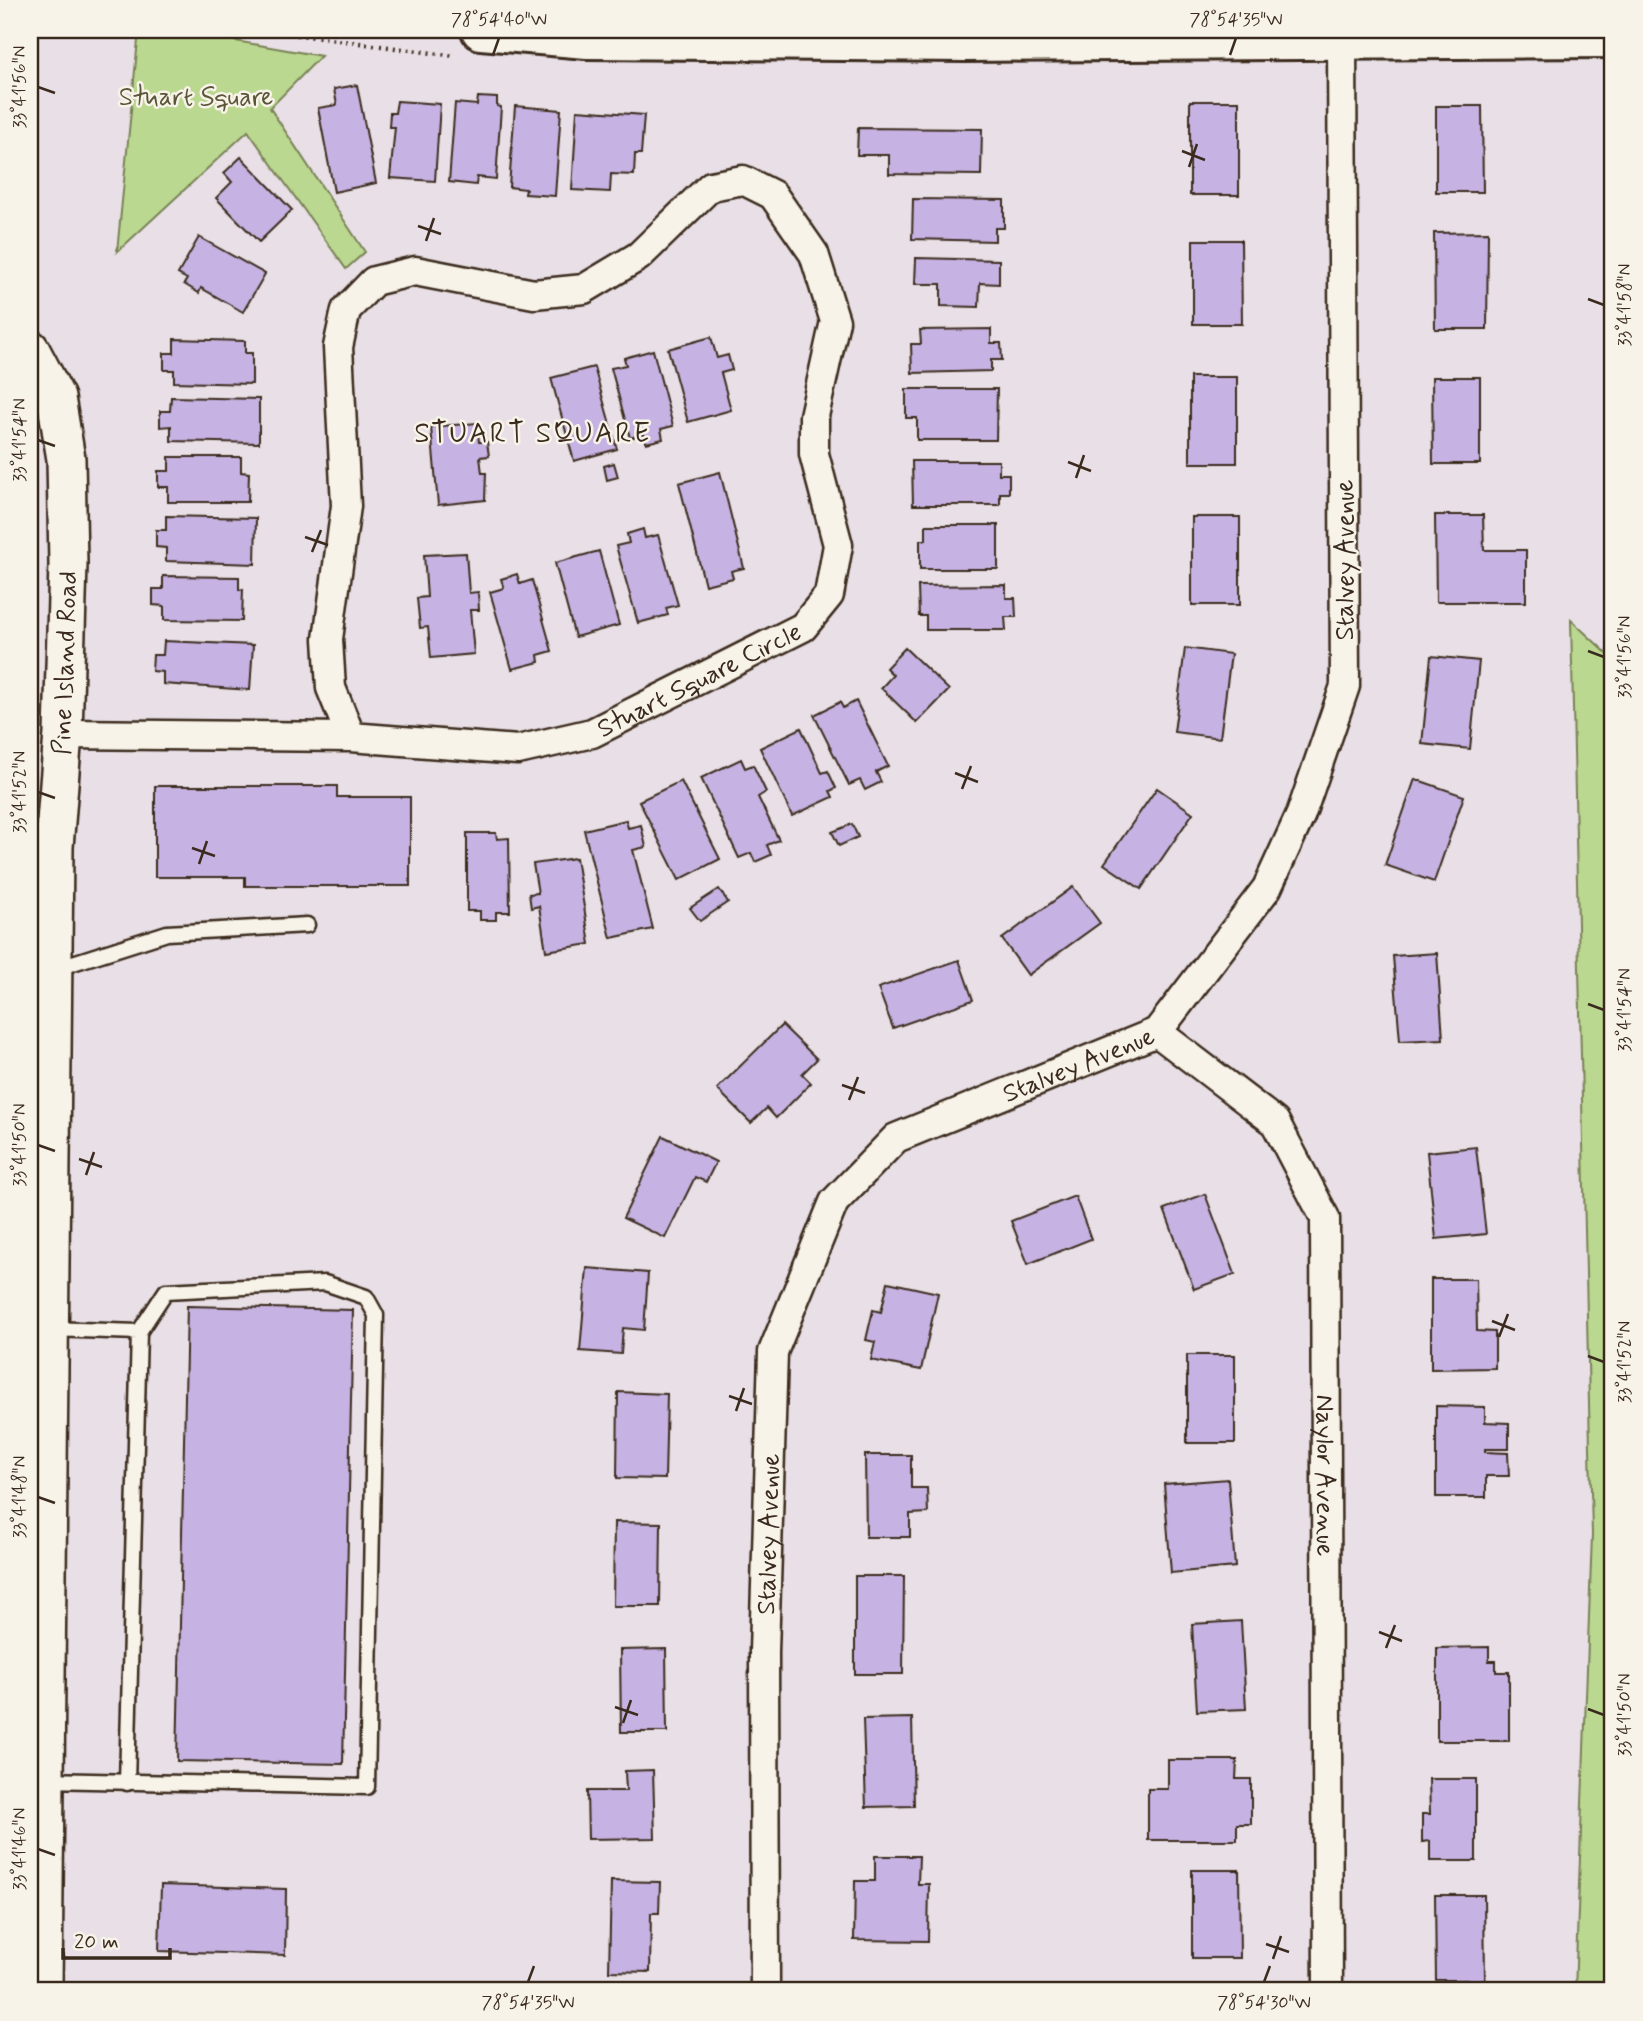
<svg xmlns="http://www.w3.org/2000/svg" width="1643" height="2021" viewBox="0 0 1643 2021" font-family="Mynerve,sans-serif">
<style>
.green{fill:#bad890;stroke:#7a8157;stroke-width:2}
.building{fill:#c6b3e3;stroke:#3b2a1e;stroke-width:2}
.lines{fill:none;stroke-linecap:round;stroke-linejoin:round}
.service-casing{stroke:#3b2a1e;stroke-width:19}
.minor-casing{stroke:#3b2a1e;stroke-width:33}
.tertiary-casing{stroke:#3b2a1e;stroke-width:42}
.secondary-casing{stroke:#3b2a1e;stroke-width:44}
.path{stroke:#3b2a1e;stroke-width:4.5;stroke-dasharray:2 5;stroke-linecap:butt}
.service{stroke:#f7f3e8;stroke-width:14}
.minor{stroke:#f7f3e8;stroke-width:28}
.tertiary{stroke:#f7f3e8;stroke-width:37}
.secondary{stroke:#f7f3e8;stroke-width:38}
.ticks{fill:none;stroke:#3b2a1e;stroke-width:2.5}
.labels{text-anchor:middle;stroke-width:5;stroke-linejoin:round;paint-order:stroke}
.park-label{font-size:26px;fill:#5b563a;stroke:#f7f3e8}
.street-label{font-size:26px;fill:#3b2a1e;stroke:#f7f3e8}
.neighbourhood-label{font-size:28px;letter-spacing:2px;fill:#3b2a1e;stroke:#f7f3e8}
.neatline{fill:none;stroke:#3b2a1e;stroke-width:2.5}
.ticks-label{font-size:18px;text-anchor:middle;fill:#3b2a1e}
</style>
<rect width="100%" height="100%" fill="#e8e0e6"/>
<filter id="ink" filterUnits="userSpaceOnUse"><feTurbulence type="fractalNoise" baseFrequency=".0143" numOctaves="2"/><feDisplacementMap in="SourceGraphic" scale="14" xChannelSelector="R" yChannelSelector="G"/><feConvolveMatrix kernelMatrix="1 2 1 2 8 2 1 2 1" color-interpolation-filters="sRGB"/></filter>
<g filter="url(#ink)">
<g class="green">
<path d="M 139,30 L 173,30 L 321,56 L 270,108 L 365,252 L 346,269 L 248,131 L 117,252 Z"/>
<path d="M 1571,620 L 1613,659 L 1613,1991 L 1575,1991 L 1592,1535 Z"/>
</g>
<g class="building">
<path d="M 357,85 L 376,183 L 334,192 L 318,108 L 337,105 L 334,89 Z"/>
<path d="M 478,97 L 497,98 L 497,106 L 501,107 L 496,179 L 477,177 L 476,185 L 449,182 L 455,103 L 477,105 Z"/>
<path d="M 397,101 L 440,104 L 435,181 L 390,178 L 395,127 L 389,127 L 390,113 L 395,113 Z"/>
<rect x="1190" y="101" width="49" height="94"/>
<path d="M 515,106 L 561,110 L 555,196 L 525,194 L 526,189 L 509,187 Z"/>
<path d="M 1436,106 L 1482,106 L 1483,192 L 1436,192 Z"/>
<path d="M 577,110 L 644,115 L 641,154 L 635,154 L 634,175 L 611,174 L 610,192 L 572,190 Z"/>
<path d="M 858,128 L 982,129 L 981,175 L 889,174 L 889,155 L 857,155 Z"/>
<path d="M 241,157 L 292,210 L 259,242 L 216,198 L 232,182 L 224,173 Z"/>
<path d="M 913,199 L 1004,200 L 1004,228 L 995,228 L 995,241 L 912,239 Z"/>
<path d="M 1488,232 L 1487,329 L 1435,329 L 1434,233 Z"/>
<path d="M 199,237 L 265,274 L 243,312 L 201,288 L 199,293 L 184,284 L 187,279 L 178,274 Z"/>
<path d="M 1193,240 L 1241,240 L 1242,324 L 1193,324 Z"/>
<path d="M 916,258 L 999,260 L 999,284 L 980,283 L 979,307 L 941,306 L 941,284 L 915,284 Z"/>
<path d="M 991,329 L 991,343 L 1001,343 L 1002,360 L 991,360 L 991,371 L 912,373 L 911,344 L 921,344 L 920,330 Z"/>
<path d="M 711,337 L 717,358 L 728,355 L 732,370 L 721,373 L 731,410 L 688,422 L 668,349 Z"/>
<path d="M 174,339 L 245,341 L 245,353 L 252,353 L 252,384 L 174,382 L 174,370 L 164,370 L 164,353 L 174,353 Z"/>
<path d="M 653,350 L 673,426 L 661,429 L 663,439 L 646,443 L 644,434 L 630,438 L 611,368 L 626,365 L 624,358 Z"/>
<path d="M 594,367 L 617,449 L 574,461 L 551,378 Z"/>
<rect x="1190" y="377" width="47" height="86"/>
<path d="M 1432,377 L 1480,377 L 1480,464 L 1433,464 Z"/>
<path d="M 906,389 L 997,389 L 996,440 L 917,440 L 917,418 L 906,418 Z"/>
<path d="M 171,397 L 259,399 L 259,443 L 171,441 L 171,426 L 160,427 L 160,411 L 170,411 Z"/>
<path d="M 477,423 L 479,442 L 487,442 L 489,456 L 480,457 L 482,473 L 486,473 L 485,500 L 438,505 L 431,427 Z"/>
<path d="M 169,457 L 241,457 L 241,472 L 249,473 L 248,502 L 168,502 L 168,487 L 158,487 L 158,471 L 169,471 Z"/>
<path d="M 912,461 L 999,461 L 999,474 L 1009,474 L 1009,493 L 1000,493 L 1000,505 L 913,505 Z"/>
<path d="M 614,463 L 618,477 L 607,480 L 604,466 Z"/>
<path d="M 720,472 L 744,568 L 731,571 L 733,578 L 705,585 L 679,483 Z"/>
<path d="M 1435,515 L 1483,515 L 1484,550 L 1526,550 L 1526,602 L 1436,602 Z"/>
<path d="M 166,516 L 256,518 L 255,564 L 166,561 L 166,548 L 156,547 L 156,530 L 166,530 Z"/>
<rect x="1192" y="517" width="48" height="88"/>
<path d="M 926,525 L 998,525 L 998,569 L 920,569 L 920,540 L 926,540 Z"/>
<path d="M 643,529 L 645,538 L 658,535 L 678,605 L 666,608 L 668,615 L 638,623 L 616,546 L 629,543 L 627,534 Z"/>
<path d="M 599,551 L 619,625 L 575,637 L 555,563 Z"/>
<path d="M 466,553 L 469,593 L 478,592 L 479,610 L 470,610 L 474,654 L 431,658 L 428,627 L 420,628 L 417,598 L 427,597 L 424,555 Z"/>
<path d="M 517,574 L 520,584 L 532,580 L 552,651 L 538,655 L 539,662 L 512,669 L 490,592 L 504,588 L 501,579 Z"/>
<path d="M 163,576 L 239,577 L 239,590 L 243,589 L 242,621 L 164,620 L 164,606 L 153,605 L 153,589 L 163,589 Z"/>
<path d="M 1006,585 L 1006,598 L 1015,598 L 1016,617 L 1005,617 L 1006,630 L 926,630 L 926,616 L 919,616 L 918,586 Z"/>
<path d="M 164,641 L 253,645 L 250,690 L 163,684 L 163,672 L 152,671 L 153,655 L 163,655 Z"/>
<path d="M 905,648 L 949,690 L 917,723 L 881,688 L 893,675 L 886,668 Z"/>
<path d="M 1185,648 L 1231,654 L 1220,738 L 1174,732 Z"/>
<path d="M 1431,656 L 1479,661 L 1470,749 L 1422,744 Z"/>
<path d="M 856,701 L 888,766 L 876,772 L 881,782 L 865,790 L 860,780 L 849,785 L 814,715 L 840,702 L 843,708 Z"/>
<path d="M 801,728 L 822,773 L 828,771 L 836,788 L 830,791 L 833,797 L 792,816 L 760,748 Z"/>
<path d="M 741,759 L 745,768 L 753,765 L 766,792 L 758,797 L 779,840 L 767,845 L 771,855 L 755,862 L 751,853 L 739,858 L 701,778 Z"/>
<path d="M 1415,779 L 1464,796 L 1434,882 L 1385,865 Z"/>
<path d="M 681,781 L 720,859 L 679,880 L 639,801 Z"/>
<path d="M 155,786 L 337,786 L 337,797 L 410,797 L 410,886 L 245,886 L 245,877 L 155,877 Z"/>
<path d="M 1157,788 L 1193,813 L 1141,889 L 1104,864 Z"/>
<path d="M 626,820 L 628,828 L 641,825 L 646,847 L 633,850 L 653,929 L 611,938 L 584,830 Z"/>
<path d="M 852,824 L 858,837 L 839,846 L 832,832 Z"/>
<path d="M 467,833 L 496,833 L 497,839 L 509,838 L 510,912 L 496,912 L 496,920 L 480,920 L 480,911 L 467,911 Z"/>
<path d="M 576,858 L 590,944 L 546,951 L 539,906 L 531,908 L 529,894 L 538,893 L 533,864 Z"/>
<path d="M 1073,887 L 1100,923 L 1028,975 L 1002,939 Z"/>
<path d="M 719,889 L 728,902 L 700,921 L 690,908 Z"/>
<path d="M 1437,953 L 1443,1039 L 1400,1041 L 1393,956 Z"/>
<path d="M 959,960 L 973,1000 L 893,1028 L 878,988 Z"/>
<path d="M 782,1025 L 817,1059 L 802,1074 L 811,1083 L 776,1118 L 767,1108 L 751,1123 L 717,1089 Z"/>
<path d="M 663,1136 L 716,1162 L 706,1182 L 695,1177 L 665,1238 L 623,1218 Z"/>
<path d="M 1476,1147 L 1486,1234 L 1436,1239 L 1427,1152 Z"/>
<path d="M 1205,1194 L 1235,1274 L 1194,1289 L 1164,1209 Z"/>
<path d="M 1075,1196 L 1091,1239 L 1028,1264 L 1011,1221 Z"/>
<path d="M 587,1268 L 648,1273 L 644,1330 L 623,1328 L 621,1354 L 580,1351 Z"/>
<path d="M 1431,1279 L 1476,1279 L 1477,1331 L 1495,1332 L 1495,1368 L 1431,1369 Z"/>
<path d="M 888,1282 L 938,1293 L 921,1370 L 871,1360 L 875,1342 L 866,1340 L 873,1310 L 881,1312 Z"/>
<path d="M 187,1306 L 353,1310 L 343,1764 L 177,1761 Z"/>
<rect x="1187" y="1355" width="48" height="88"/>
<path d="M 618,1392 L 667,1394 L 665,1479 L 617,1478 Z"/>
<path d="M 1436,1406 L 1485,1407 L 1485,1422 L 1509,1423 L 1509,1449 L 1485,1449 L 1485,1452 L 1508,1453 L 1509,1476 L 1486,1476 L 1486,1497 L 1436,1497 Z"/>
<path d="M 865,1455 L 911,1455 L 911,1488 L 927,1488 L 928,1513 L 910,1514 L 910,1537 L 866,1537 Z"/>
<path d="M 1228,1479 L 1235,1567 L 1171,1573 L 1164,1484 Z"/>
<path d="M 614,1522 L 661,1523 L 660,1606 L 613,1606 Z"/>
<path d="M 855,1576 L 904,1576 L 903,1674 L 855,1674 Z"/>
<path d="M 1241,1621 L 1246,1709 L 1197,1711 L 1192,1624 Z"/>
<path d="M 1489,1647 L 1489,1661 L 1496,1661 L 1496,1672 L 1509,1672 L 1509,1741 L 1437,1741 L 1437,1648 Z"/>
<path d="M 666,1649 L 667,1732 L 621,1732 L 620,1650 Z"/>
<path d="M 912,1718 L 914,1806 L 866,1807 L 863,1719 Z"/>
<path d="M 1168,1760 L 1237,1760 L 1236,1779 L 1251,1779 L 1251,1824 L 1237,1824 L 1237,1840 L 1148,1840 L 1148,1789 L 1168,1789 Z"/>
<path d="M 653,1770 L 655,1838 L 588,1839 L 587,1791 L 626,1791 L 625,1771 Z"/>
<path d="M 1429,1779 L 1476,1779 L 1476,1861 L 1430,1861 L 1430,1841 L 1422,1842 L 1422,1814 L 1430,1814 Z"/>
<path d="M 875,1856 L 919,1856 L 918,1884 L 929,1884 L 928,1941 L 854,1940 L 855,1881 L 875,1881 Z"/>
<path d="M 1192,1870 L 1239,1870 L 1240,1958 L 1192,1958 Z"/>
<path d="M 611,1881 L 660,1882 L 659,1913 L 651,1913 L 650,1972 L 609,1971 Z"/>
<path d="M 161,1885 L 286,1889 L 285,1955 L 159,1951 Z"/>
<path d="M 1435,1895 L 1484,1895 L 1485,1980 L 1436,1980 Z"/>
</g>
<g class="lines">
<g class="service-casing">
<g id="service">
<path d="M 54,969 L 167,933 L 307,925"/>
<path d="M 49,1329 L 139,1332 L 127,1783"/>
<path d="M 45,1780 L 367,1787 L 376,1315 L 366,1297 L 325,1283 L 166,1291 L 139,1332"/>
</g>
</g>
<g class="minor-casing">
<g id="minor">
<path id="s1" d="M 63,734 L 351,737 L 518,750 L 592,733 L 803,627 L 829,595 L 838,545 L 814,454 L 814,416 L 835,321 L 814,254 L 773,195 L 743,180 L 711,186 L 639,256 L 584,289 L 534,294 L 415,271 L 374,281 L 346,310 L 338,347 L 346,506 L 328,639 L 331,688 L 351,737"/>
<path id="s2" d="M 1157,1032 L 1275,1122 L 1325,1218 L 1328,1991"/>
<path id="s3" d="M 765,1991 L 764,1652 L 773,1352 L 834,1202 L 896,1138 L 1157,1032 L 1267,888 L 1301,814 L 1345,686 L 1342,40"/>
</g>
</g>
<g class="tertiary-casing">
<path id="tertiary" d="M 30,349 L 56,398 L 66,459 L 68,564 L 63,734 L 54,847 L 43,1991"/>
</g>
<g class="secondary-casing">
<path id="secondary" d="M 481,30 L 587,39 L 965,42 L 1613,38"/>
</g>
<path class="path" d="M 262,30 L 455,56"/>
<use href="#service" class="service"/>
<use href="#minor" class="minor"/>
<use href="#tertiary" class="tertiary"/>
<use href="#secondary" class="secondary"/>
</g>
</g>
<path class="ticks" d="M 493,55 L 499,38M 1230,55 L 1236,38M 38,87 L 55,93M 1182,151 L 1205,160M 1189,167 L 1197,144M 418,226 L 441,234M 426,241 L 434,218M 1588,299 L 1604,305M 38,440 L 55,446M 1068,462 L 1091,471M 1076,478 L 1084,455M 305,537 L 328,545M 312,552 L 321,530M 1588,651 L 1604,657M 955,773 L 978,782M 962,789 L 971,766M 38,792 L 55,798M 192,848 L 215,856M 199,864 L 207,841M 1588,1004 L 1604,1010M 842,1085 L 865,1093M 849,1100 L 858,1077M 38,1145 L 55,1151M 79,1159 L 102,1167M 86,1175 L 94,1152M 1492,1321 L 1515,1330M 1499,1337 L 1508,1314M 1588,1356 L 1604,1362M 729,1396 L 752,1404M 736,1411 L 744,1388M 38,1497 L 55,1503M 1379,1632 L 1402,1641M 1386,1648 L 1395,1625M 615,1707 L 638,1715M 1588,1709 L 1604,1715M 623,1723 L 631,1700M 38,1849 L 55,1855M 1266,1944 L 1289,1952M 1273,1959 L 1281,1936M 528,1982 L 534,1966M 1264,1982 L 1270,1966"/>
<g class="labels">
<g class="park-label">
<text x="196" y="105">Stuart Square</text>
</g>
<g class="street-label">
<text transform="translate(1344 560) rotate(-90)" y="9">Stalvey Avenue</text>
<text transform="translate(64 663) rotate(-88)" y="9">Pine Island Road</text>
<text dy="9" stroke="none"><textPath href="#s1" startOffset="651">Stuart Square Circle</textPath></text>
<text dy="9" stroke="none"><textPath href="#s3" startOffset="1087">Stalvey Avenue</textPath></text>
<text dy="9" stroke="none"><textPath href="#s2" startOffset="514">Naylor Avenue</textPath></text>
<text dy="9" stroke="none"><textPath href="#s3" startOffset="457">Stalvey Avenue</textPath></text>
</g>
<g class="neighbourhood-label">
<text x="533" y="442">STUART SQUARE</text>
</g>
</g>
<rect width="1643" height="2021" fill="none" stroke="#f7f3e8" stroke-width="77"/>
<path d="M63 1948v10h107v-10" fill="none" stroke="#3b2a1e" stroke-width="3.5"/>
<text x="74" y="1948" font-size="21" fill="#3b2a1e" stroke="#f7f3e8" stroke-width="5" paint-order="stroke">20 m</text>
<rect x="38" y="38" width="1566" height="1944" class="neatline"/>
<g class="ticks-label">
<text x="499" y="25">78°54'40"W</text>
<text x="1236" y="25">78°54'35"W</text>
<text transform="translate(19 87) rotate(-90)" y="6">33°41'56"N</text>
<text transform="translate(1624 305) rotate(-90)" y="6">33°41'58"N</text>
<text transform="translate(19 440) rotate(-90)" y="6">33°41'54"N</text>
<text transform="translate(1624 657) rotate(-90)" y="6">33°41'56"N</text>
<text transform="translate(19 792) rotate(-90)" y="6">33°41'52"N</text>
<text transform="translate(1624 1010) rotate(-90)" y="6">33°41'54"N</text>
<text transform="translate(19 1145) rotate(-90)" y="6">33°41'50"N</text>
<text transform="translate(1624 1362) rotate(-90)" y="6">33°41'52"N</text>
<text transform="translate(19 1497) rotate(-90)" y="6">33°41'48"N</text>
<text transform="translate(1624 1715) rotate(-90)" y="6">33°41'50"N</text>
<text transform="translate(19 1849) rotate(-90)" y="6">33°41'46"N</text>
<text x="528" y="2008">78°54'35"W</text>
<text x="1264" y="2008">78°54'30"W</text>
</g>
</svg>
